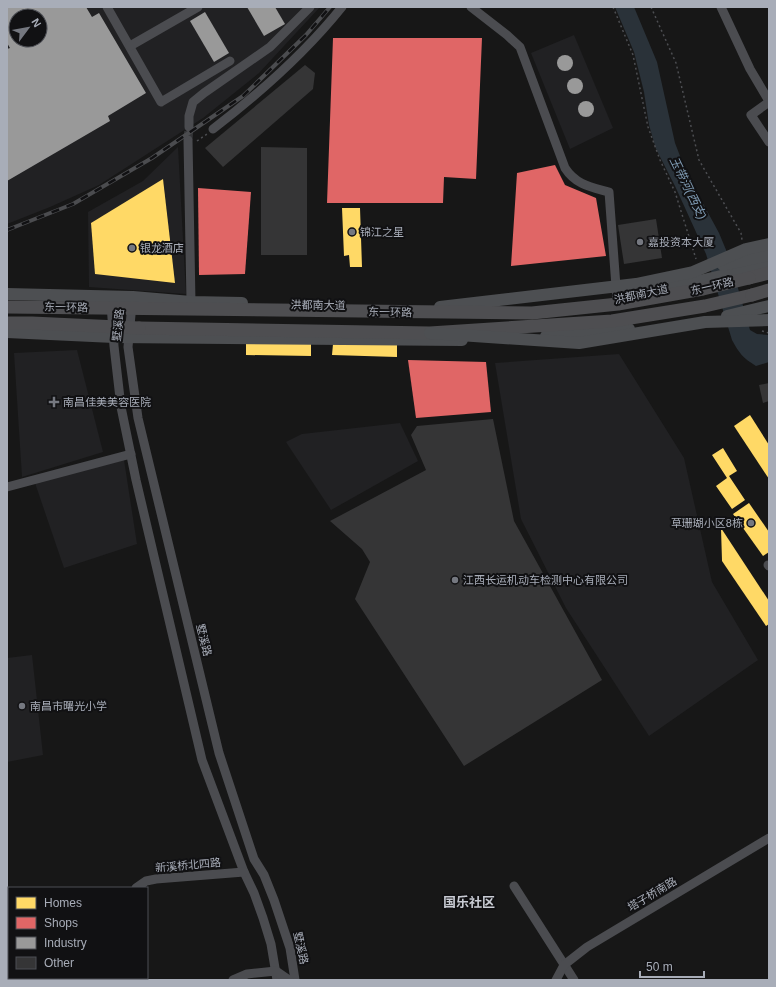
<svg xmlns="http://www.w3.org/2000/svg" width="776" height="987" viewBox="0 0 776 987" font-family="Helvetica,'Noto Sans SC',sans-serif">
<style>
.built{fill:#212123;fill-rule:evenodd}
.water{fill:#2a3239}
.homes{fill:#ffd966}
.shops{fill:#e06666}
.industry{fill:#999;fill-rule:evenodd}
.building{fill:#353536}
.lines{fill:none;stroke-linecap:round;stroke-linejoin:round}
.minor-tunnel{stroke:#343537;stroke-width:9;stroke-dasharray:9 4.5;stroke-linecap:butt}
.path{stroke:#4d4e52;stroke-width:1.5;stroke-dasharray:2 3;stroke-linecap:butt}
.minor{stroke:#4b4c50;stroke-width:9}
.major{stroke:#4d4f52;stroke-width:12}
.highway{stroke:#4e4e51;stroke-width:13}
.rail-casing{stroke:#4b4c4f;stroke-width:4}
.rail{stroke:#111113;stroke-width:2.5;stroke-dasharray:8;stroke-linecap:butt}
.major-bridge{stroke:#4d4f52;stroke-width:12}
.highway-bridge{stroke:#4e4e51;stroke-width:13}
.poi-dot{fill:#757880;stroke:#111113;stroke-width:1.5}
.labels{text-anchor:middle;stroke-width:4;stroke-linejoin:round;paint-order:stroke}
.poi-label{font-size:11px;fill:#a8adb8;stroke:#111113;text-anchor:start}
.street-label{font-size:11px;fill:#a8adb8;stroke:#111113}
.water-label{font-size:12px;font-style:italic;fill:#7f9bb3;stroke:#111113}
.quarter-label{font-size:13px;font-weight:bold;fill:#c9ccd4;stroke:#111113}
</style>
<rect width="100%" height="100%" fill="#171717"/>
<g class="built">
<path d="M 7,7 L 320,7 L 259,73 L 203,118 L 99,185 L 50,207 L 7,224 ZM 16,16 L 40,16 L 40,40 L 16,40 Z"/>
<path d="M 574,35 L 613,128 L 570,149 L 531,53 Z"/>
<path d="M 178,147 L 186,294 L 89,287 L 88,212 L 143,181 Z"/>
<path d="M 77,350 L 103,452 L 22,477 L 14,353 Z"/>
<path d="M 619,354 L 684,458 L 712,582 L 758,660 L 649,736 L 566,608 L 521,519 L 495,363 Z"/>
<path d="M 400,423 L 418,461 L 331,510 L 286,442 L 302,434 Z"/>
<path d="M 124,460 L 137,544 L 64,568 L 35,483 Z"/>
<path d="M 32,655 L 43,755 L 7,762 L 7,658 Z"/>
</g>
<path class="water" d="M 615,7 L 634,7 L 657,62 L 675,143 L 687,174 L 719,233 L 729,257 L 750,330 L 757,334 L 769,335 L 769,362 L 756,366 C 743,358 739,353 732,340 L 706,254 L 675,186 L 656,149 L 649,125 L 644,92 L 634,52 Z"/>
<g class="homes">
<path d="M 163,179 L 175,283 L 95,274 L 91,223 Z"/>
<path d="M 342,208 L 360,208 L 362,267 L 350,267 L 349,255 L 344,256 Z"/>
<path d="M 246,343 L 311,344 L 311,356 L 246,355 Z"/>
<path d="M 333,344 L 397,345 L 397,357 L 332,355 Z"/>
<path d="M 750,415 L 769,445 L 769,479 L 734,426 Z"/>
<path d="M 723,448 L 737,471 L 729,476 L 745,500 L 732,509 L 716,486 L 727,478 L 712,455 Z"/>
<path d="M 749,503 L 769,532 L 769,552 L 763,556 L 733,514 Z"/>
<path d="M 721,528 L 769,601 L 769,624 L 766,626 L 722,561 Z"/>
</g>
<g class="shops">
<path d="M 333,38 L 482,38 L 476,179 L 444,177 L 443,203 L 327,203 Z"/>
<path d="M 555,165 L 565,185 L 596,198 L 606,256 L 511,266 L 517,173 Z"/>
<path d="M 198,188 L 251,192 L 245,274 L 199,275 Z"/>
<path d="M 408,360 L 486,362 L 491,412 L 416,418 Z"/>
</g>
<g class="industry">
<path d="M 7,7 L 86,7 L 92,17 L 99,13 L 146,93 L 108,116 L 110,121 L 7,181 L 7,49 L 10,48 L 7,43 ZM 16,16 L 40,16 L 40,40 L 16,40 Z"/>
<path d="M 247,7 L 275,7 L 285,24 L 264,36 Z"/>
<path d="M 205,12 L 229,53 L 214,62 L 190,21 Z"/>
<circle cx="565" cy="63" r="8"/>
<circle cx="575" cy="86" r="8"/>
<circle cx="586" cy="109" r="8"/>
</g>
<g class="building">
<path d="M 305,65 L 315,73 L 313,89 L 223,167 L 205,148 Z"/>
<path d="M 261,147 L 307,148 L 307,255 L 261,255 Z"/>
<path d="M 656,219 L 662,258 L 624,264 L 618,225 Z"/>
<path d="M 769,383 L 769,401 L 763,403 L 759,385 Z"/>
<path d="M 493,419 L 514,521 L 602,680 L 464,766 L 355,599 L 370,562 L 362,549 L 330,521 L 426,470 L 411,435 L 417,426 Z"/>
</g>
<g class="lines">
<path class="minor-tunnel" d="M 188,140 L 189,127"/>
<g class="path">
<path d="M 613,7 L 633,55 L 648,127 L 660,160 L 675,192 L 696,259"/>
<path d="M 651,7 L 676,63 L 699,160 L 741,233 L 742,240"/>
<path d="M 197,141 L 207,134"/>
<path d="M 762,331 L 769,333"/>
</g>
<g class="minor">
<path d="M 107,7 L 161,102 L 230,61"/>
<path d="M 471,7 L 507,35 L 520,47 L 565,168 C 576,185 591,187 609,192 L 617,300"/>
<path d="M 721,7 L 750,69 L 769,101"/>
<path d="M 130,46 L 198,7"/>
<path d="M 769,102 L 751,115 L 769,142"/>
<path d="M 189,127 L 189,116 L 193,102 L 204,93 L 270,47 L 310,7"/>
<path d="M 213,129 C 260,93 305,53 342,7"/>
<path d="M 188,140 L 191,302"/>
<path d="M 111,304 L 114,346 L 121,407 L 136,480 L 202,760 L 244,872 L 254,893 L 263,918 L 271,944 L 277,980"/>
<path d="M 132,304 L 128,347 L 138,418 L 219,753 L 254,859 L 264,875 L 274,900 L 290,948 L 295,980"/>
<path d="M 7,487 L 131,454"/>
<path d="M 768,565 L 769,566"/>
<path d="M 514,886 L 574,980"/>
<path d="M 136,888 L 146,881 L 156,879 L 244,872"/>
<path d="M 7,941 L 9,941"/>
<path d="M 233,980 L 247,974 L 276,971 L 289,980"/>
<path d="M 556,980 L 564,965 L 587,947 L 769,838"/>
</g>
<g class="major">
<path d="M 7,294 L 133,297 L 191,302 L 242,303"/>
<path d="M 643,294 L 769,265"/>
<path d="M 7,332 L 114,337 L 462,340"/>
<path d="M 546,336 L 629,329"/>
</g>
<g class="highway">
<path d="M 749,278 L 769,273"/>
<path d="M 139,328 L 430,333 L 612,321 L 705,306 L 752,295"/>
</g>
<g class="rail-casing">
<path id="rail" d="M 7,230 L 73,204 L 152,158 L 243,96 L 306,35 L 330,7"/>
</g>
<use href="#rail" class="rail"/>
<g class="major-bridge">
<path d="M 723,265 L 769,255"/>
<path d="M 440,307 L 636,284 L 693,272 L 746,249 L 769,244"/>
<path d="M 727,316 L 769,306"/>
<path d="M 430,333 L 579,343 L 705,322 L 769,320"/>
</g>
<g class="highway-bridge">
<path d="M 752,295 L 769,290"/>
<path d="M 7,307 L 532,313 L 618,304 L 703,289 L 749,278"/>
<path d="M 7,323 L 32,323 L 139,328"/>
</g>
</g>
<g class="poi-dot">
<circle cx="352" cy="232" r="4"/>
<circle cx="640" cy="242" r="4"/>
<circle cx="132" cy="248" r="4"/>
<path d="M52 396h4v4h4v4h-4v4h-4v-4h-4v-4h4z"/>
<circle cx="751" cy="523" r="4"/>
<circle cx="455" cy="580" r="4"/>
<circle cx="22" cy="706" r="4"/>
</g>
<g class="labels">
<g class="poi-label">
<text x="360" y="236">锦江之星</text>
<text x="648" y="246">嘉投资本大厦</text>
<text x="140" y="252">银龙酒店</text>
<text x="63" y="406">南昌佳美美容医院</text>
<text x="743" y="527" text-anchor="end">草珊瑚小区8栋</text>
<text x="463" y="584">江西长运机动车检测中心有限公司</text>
<text x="30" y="710">南昌市曙光小学</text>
</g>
<g class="street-label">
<text transform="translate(712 286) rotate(-13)" y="4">东一环路</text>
<text transform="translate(641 294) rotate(-12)" y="4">洪都南大道</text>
<text transform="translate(318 305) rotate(1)" y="4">洪都南大道</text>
<text transform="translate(66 307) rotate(1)" y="4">东一环路</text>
<text transform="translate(390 312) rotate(1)" y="4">东一环路</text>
<text transform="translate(118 325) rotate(-84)" y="4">墅溪路</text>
<text transform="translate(204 640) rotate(76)" y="4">墅溪路</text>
<text transform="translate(188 865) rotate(-5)" y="4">新溪桥北四路</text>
<text transform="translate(652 894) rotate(-31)" y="4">塔子桥南路</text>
<text transform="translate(301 948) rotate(77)" y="4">墅溪路</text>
</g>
<g class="water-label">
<text transform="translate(688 188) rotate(64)" y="4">玉带河(西支)</text>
</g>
<g class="quarter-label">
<text x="469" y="907">国乐社区</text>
</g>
</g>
<rect width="776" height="987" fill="none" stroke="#a8adb8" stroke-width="16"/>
<rect x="8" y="887" width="140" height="92" fill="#111113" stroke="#4d4f55"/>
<rect x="16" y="897" width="20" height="12" fill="#ffd966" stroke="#4d4f55"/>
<text x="44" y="907" font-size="12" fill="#a8adb8">Homes</text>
<rect x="16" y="917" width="20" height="12" fill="#e06666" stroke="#4d4f55"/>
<text x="44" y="927" font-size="12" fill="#a8adb8">Shops</text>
<rect x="16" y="937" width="20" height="12" fill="#999999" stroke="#4d4f55"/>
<text x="44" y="947" font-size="12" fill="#a8adb8">Industry</text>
<rect x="16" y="957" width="20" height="12" fill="#353536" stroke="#4d4f55"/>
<text x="44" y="967" font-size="12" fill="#a8adb8">Other</text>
<g transform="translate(28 28) rotate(58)"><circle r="19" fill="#111113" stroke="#4d4f55"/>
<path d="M0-3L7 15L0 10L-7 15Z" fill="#757880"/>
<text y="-6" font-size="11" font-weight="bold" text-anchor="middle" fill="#a8adb8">N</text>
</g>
<path d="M640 971v6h64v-6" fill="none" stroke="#a8adb8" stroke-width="2"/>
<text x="646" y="971" font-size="12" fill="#a8adb8" stroke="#111113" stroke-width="3" paint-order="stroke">50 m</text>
</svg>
